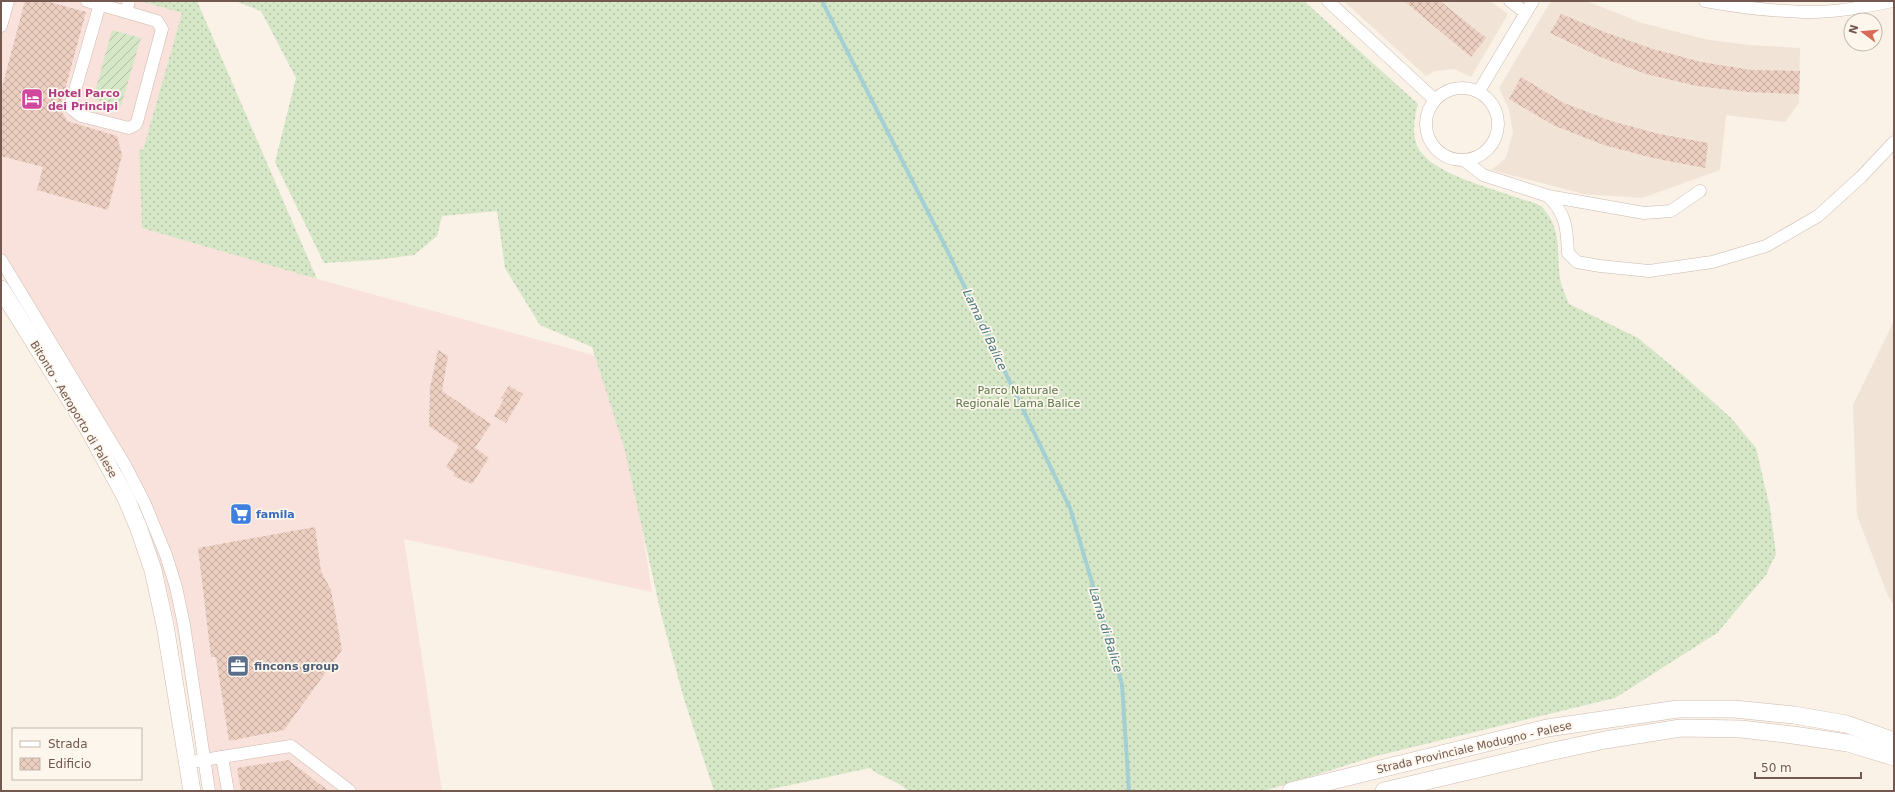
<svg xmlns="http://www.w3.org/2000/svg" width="1895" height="792" viewBox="0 0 1895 792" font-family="'DejaVu Sans',sans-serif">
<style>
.residential{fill:#f1e3d6}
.commercial{fill:#fae2dc}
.grass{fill:url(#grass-dots)}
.garden{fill:url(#garden-furrows)}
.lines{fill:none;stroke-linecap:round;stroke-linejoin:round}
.stream{stroke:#a4d0d3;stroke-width:4}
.building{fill:url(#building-cross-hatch)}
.street-casing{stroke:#cbb9ae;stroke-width:13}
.secondary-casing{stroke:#d0baaf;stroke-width:18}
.street{stroke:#fff;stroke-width:12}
.secondary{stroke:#fff;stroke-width:17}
.labels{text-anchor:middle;stroke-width:3.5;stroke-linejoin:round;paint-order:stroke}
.hotel-label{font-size:11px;font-weight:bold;fill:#b23c85;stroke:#fdf6ed;text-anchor:start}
.park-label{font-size:11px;fill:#597747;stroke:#fdf6ed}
.street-label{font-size:11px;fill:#72584e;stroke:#fdf6ed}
.shop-label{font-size:11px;font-weight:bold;fill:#366cbe;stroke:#fdf6ed;text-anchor:start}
.service-label{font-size:11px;font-weight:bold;fill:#4e5e75;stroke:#fdf6ed;text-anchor:start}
.water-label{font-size:12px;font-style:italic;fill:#46777c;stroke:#fdf6ed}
</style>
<defs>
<pattern id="grass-dots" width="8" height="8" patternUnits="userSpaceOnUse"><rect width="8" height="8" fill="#d6e7c7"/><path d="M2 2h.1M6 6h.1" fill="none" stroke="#b2bea4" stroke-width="1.8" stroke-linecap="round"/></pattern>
<pattern id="garden-furrows" width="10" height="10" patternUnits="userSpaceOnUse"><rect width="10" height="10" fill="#d6e7c7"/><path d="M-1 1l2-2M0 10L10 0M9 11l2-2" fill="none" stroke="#b2bea4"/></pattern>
<pattern id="building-cross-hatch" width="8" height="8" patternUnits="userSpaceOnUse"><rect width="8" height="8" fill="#edcfc1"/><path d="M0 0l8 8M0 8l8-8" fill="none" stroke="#c4ab9f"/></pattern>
</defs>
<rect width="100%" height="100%" fill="#faf1e7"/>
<g class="residential">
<path d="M 1344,1 L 1490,1 L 1508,14 L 1471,77 L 1454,69 L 1435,71 L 1426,76 Z"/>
<path d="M 1551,1 L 1586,1 L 1642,23 L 1709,40 L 1750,45 L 1800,48 L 1799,103 L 1785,122 L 1726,115 L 1720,170 L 1642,198 L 1584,194 L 1491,170 L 1499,164 L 1506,157 L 1513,133 L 1509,109 L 1499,88 Z"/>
<path d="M 1894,321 L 1894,605 L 1888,596 L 1857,515 L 1853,405 Z"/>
</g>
<path class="commercial" d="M 1,1 L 140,1 L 182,13 L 143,151 L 140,150 L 142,228 L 317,279 L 615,361 L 652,592 L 404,539 L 442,791 L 203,791 L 178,637 L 165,580 L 149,528 L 122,470 L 1,271 Z"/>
<g class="grass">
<path d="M 140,1 L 197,1 L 317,279 L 142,228 L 139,149 L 143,150 L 182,13 Z"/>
<path d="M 235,1 L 1304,1 L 1418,104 C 1414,118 1411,138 1420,151 C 1437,175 1491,188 1518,198 C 1525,201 1539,203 1543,208 C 1563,232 1556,251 1560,278 C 1561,286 1566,296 1569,304 L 1638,338 L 1685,377 L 1731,418 L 1756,448 L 1770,508 L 1776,554 L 1766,575 L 1717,633 L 1615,698 L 1376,756 L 1264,791 L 908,791 C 898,780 881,778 870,768 L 762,791 L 714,791 L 684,699 L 662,618 L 624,447 L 592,347 L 540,325 L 505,268 L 497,211 L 442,216 L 437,236 L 414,255 L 375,260 L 324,263 L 275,162 L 296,78 L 261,11 Z"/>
</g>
<path class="garden" d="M 112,30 L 141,38 L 121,106 L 93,99 Z"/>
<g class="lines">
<path class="stream" d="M 822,1 L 947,250 L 1070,508 L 1122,684 L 1129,791"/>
</g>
<g class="building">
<path d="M 25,1 L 46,1 L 86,12 L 60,108 L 67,121 L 117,136 L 122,155 L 108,210 L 37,190 L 43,167 L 1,156 L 1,91 Z"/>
<path d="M 1404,1 L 1440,1 L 1486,38 L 1471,57 Z"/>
<path d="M 1561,14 L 1607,33 L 1653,49 L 1701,62 L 1751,70 L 1800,71 L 1799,94 L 1748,92 L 1697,86 L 1646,74 L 1598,56 L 1550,33 Z"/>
<path d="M 1521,77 L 1564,103 L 1611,121 L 1659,134 L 1708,143 L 1705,168 L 1653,158 L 1604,145 L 1555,126 L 1509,99 Z"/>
<path d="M 438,350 L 448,356 L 442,391 L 491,424 L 475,448 L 489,458 L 472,484 L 453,476 L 455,473 L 446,467 L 459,446 L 429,426 L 430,388 Z"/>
<path d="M 509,386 L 523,394 L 506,423 L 494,416 L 504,399 L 501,398 Z"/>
<path d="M 315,527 L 321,571 L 331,590 L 342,650 L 284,730 L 229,741 L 216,657 L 211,657 L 198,548 Z"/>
<path d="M 288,760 L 329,791 L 241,791 L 237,768 Z"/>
</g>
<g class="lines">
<g class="street-casing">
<g id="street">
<path d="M 87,1 L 126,12 L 129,1"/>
<path d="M 1328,1 L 1434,99"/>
<path d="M 1510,1 L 1526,13"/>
<path d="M 1705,1 C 1738,7 1771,11 1804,12 C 1833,13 1864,7 1893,1"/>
<path d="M 100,4 L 71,104 L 72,109 L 81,116 L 129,128 L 135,125 L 137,122 L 162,29 L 157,21 L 126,12"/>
<path d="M 1,26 L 8,1"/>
<circle cx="1462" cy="124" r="36"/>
<path d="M 1479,91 L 1533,1"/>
<path d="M 1464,160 L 1483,175 L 1548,196 L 1644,213 L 1671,211 L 1700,191"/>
<path d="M 1548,196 C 1566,214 1567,228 1568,253 L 1577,262 L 1600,266 L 1649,271 L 1712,262 L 1766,246 L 1818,216 L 1861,177 L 1894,142"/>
<path d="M 1,260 L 125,465 L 145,504 L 166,555 L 176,587 L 184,625 L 209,791"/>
<path d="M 222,757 L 228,791"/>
<path d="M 197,761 L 291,746 L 350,791"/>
</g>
</g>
<g class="secondary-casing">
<g id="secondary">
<path d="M 1,289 L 89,430 L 126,498 L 139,529 L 153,570 L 165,625 L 192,791"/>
<path d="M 1291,791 L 1547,728 L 1678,709 L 1734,709 L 1794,715 L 1846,724 L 1894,741"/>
<path d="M 1384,791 L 1549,752 L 1605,740 L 1681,728 L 1741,729 L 1793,735 L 1848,743 L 1894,757"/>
</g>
</g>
<use href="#street" class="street"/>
<use href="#secondary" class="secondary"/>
</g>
<defs>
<g id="hotel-square" transform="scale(1.15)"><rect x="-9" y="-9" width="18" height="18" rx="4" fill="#d1479c" stroke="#fdf6ed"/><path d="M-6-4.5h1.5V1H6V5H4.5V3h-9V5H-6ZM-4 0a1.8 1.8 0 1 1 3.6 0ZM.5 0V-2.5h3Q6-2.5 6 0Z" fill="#fff"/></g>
<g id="supermarket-square" transform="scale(1.15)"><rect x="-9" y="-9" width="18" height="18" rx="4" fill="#3f7fe0" stroke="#fdf6ed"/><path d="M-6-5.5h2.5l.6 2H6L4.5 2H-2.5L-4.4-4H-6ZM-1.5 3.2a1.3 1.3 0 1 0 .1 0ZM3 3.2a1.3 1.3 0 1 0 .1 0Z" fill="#fff"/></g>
<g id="office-square" transform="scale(1.15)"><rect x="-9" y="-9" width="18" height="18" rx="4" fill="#5c6f8a" stroke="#fdf6ed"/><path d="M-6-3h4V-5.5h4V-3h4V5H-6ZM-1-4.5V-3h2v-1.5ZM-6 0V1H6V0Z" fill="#fff"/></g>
</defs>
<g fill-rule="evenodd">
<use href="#hotel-square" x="32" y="99"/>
<use href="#supermarket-square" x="241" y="514"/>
<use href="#office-square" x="238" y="666"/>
</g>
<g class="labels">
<g class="hotel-label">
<text x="48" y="97">Hotel Parco<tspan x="48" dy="13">dei Principi</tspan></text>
</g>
<g class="park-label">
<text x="1018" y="394">Parco Naturale<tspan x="1018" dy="13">Regionale Lama Balice</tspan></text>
</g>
<g class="street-label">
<text transform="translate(74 409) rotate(59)" y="4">Bitonto - Aeroporto di Palese</text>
<text transform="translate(1474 747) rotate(-13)" y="4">Strada Provinciale Modugno - Palese</text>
</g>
<g class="shop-label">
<text x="256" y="518">famila</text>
</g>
<g class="service-label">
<text x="254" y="670">fincons group</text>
</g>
<g class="water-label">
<text transform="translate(985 330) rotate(65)" y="4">Lama di Balice</text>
<text transform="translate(1106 630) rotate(73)" y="4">Lama di Balice</text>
</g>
</g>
<rect width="1895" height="792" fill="none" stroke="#72584e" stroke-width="4"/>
<rect x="12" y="728" width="130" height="52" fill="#fdf6ed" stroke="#c5b7ad"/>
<rect x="20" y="741" width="20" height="6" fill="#ffffff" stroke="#c5b7ad"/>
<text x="48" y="748" font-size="12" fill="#72584e">Strada</text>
<rect x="20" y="758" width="20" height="12" fill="url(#building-cross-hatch)" stroke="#c5b7ad"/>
<text x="48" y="768" font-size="12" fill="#72584e">Edificio</text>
<g transform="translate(1863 32) rotate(286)"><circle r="19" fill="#fdf6ed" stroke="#c5b7ad"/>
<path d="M0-3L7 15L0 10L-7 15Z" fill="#d96a57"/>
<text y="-6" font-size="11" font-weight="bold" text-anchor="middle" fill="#72584e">N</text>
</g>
<path d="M1755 772v6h106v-6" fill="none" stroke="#72584e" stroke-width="2"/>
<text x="1761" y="772" font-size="12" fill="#72584e" stroke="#fdf6ed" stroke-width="3" paint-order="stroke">50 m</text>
</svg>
